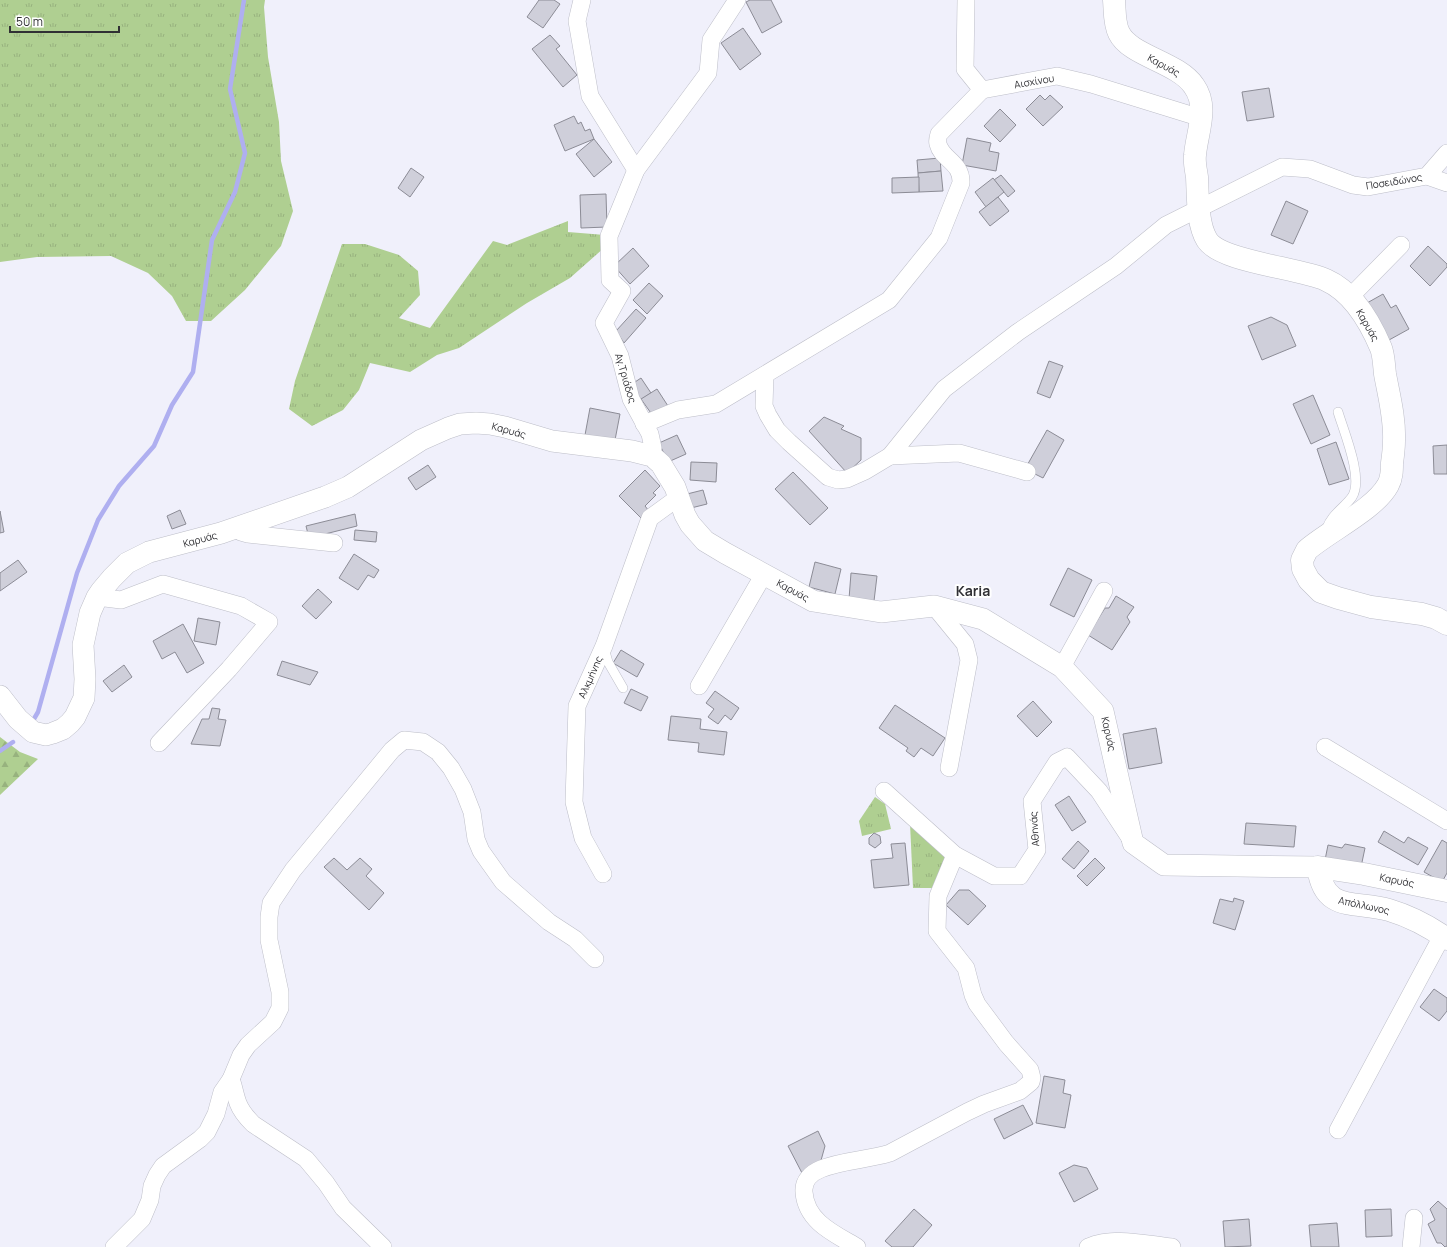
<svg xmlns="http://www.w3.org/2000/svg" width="1447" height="1247" viewBox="0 0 1447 1247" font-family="Manrope,sans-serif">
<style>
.grass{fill:url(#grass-tufts)}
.forest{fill:url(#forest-firs)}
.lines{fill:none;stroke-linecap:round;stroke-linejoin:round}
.stream{stroke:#afaff0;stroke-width:4.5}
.building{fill:#cfcfda;stroke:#8c8c96}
.service-casing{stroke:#bdbec8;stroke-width:10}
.minor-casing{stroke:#bdbec8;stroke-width:18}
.tertiary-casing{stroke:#bdbec8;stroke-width:22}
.secondary-casing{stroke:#bdbec8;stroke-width:23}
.service{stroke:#fff;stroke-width:9}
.minor{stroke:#fff;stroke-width:17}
.tertiary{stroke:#fff;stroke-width:21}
.secondary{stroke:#fff;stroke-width:22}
.labels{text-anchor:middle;stroke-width:4;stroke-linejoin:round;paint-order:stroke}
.street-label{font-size:10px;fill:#303034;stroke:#fff}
.district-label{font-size:14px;font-weight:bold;fill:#303034;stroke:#fff}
</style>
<defs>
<pattern id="grass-tufts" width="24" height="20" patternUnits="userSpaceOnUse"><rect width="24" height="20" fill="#afcf91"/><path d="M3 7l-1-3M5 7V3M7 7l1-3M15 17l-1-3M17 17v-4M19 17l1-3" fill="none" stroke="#97b27e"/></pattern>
<pattern id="forest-firs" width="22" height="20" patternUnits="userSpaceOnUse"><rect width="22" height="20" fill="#afcf91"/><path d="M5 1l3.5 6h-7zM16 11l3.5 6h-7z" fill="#97b27e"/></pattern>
</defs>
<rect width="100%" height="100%" fill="#f0f0fb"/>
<g class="grass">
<path d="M 0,0 L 265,0 L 264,7 L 268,57 L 279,122 L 281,161 L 293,211 L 281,246 L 245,290 L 211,321 L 186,321 L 172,296 L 148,273 L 111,256 L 37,257 L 0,262 Z"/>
<path d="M 568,221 L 568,232 L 605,235 L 605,247 L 570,278 L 527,303 L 459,348 L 437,355 L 410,372 L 370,363 L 359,390 L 343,410 L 312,426 L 289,409 L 295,381 L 342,244 L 365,244 L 399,255 L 418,271 L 420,295 L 399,318 L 430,328 L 493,241 L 507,245 Z"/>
<path d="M 875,797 L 885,804 L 891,829 L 862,836 L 859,821 Z"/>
<path d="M 910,823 L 947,853 L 932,888 L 913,888 Z"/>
</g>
<path class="forest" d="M 0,737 L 20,752 L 38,759 L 0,795 Z"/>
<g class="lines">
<g class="stream">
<path d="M 31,724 L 38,712 L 77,573 L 98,520 L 119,486 L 154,446 L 172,405 L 193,372 L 212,240 L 235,192 L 245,153 L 230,89 L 244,0"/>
<path d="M 0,751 L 13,742"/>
</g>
</g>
<g class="building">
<path d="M 539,0 L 554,0 L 560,4 L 543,28 L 527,17 Z"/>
<path d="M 750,0 L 771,0 L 782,22 L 762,33 L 746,2 Z"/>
<path d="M 743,28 L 761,54 L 740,70 L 721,43 Z"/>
<path d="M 550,35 L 560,46 L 556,49 L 577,75 L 563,87 L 532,49 Z"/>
<path d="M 1269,88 L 1274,117 L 1247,121 L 1242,92 Z"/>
<path d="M 1040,95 L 1045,100 L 1050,95 L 1063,107 L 1043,126 L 1026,109 Z"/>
<path d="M 1000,109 L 1016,125 L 1000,142 L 984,126 Z"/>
<path d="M 574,116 L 578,124 L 581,122 L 585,131 L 590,129 L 594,139 L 565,151 L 554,125 Z"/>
<path d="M 967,138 L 991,143 L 989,151 L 999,153 L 996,171 L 962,165 Z"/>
<path d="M 594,139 L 612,162 L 594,177 L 576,154 Z"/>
<path d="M 940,158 L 941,171 L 918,173 L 917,160 Z"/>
<path d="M 411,168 L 424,177 L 410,197 L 398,188 Z"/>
<path d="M 941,171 L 943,191 L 919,192 L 918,173 Z"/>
<path d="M 1001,175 L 1015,191 L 1008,197 L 994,180 Z"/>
<path d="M 919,177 L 919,192 L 892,193 L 892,178 Z"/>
<path d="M 993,178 L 1004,192 L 986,207 L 975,192 Z"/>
<path d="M 606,194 L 607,227 L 581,228 L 580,195 Z"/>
<path d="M 998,197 L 1009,211 L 990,226 L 979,212 Z"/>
<path d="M 1286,201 L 1308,211 L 1293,244 L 1271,235 Z"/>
<path d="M 1428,246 L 1447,264 L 1447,267 L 1430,286 L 1410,266 Z"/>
<path d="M 633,248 L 649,266 L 630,284 L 614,266 Z"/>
<path d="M 649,283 L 663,296 L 647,314 L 633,300 Z"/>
<path d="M 1383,294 L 1391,308 L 1396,305 L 1409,329 L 1389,340 L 1367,303 Z"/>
<path d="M 636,309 L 646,318 L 624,343 L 616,331 Z"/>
<path d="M 1271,317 L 1287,325 L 1296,346 L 1262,360 L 1248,326 Z"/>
<path d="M 1049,361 L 1063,366 L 1050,398 L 1037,393 Z"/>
<path d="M 641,378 L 651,393 L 639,401 L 629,386 Z"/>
<path d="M 657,389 L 668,406 L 653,416 L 641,399 Z"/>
<path d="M 1313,395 L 1330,435 L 1311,444 L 1293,404 Z"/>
<path d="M 590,408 L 620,414 L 615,440 L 585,435 Z"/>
<path d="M 824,417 L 844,426 L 841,429 L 861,438 L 861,460 L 847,473 L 809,431 Z"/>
<path d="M 1047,430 L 1064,440 L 1043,478 L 1025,469 Z"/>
<path d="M 677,435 L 686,454 L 668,462 L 659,443 Z"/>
<path d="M 1336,442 L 1349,479 L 1329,485 L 1317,449 Z"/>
<path d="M 1447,445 L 1447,474 L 1434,474 L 1433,446 Z"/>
<path d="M 691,462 L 717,463 L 716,482 L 690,480 Z"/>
<path d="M 428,465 L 436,477 L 416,490 L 408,478 Z"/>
<path d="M 645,470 L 660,486 L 653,493 L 656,495 L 645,506 L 649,511 L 641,518 L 619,496 Z"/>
<path d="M 793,472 L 828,508 L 810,525 L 775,489 Z"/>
<path d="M 703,490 L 707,504 L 691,508 L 687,494 Z"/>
<path d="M 180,510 L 186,524 L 172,529 L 167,516 Z"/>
<path d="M 0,511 L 4,532 L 0,533 Z"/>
<path d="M 355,514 L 357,526 L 309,538 L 306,526 Z"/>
<path d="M 355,530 L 377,532 L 376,542 L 354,540 Z"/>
<path d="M 354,554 L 379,570 L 374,578 L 368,575 L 358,590 L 339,578 Z"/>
<path d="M 18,560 L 27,572 L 0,591 L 0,573 Z"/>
<path d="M 815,562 L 841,569 L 835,594 L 809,587 Z"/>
<path d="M 1068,568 L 1092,580 L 1074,617 L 1050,605 Z"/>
<path d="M 851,573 L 877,576 L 874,601 L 849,599 Z"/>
<path d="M 318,589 L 332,602 L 316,619 L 302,606 Z"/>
<path d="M 1116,596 L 1134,607 L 1127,617 L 1130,622 L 1112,650 L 1088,635 L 1105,608 L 1109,608 Z"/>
<path d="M 198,618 L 220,622 L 216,645 L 194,641 Z"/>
<path d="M 183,624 L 204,663 L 187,673 L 175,652 L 162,659 L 153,641 Z"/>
<path d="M 621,650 L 644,664 L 637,677 L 613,663 Z"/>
<path d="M 282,661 L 318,672 L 310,685 L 277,675 Z"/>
<path d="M 124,665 L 132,677 L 112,692 L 103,681 Z"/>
<path d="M 631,689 L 648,697 L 641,711 L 624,703 Z"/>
<path d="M 715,691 L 739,708 L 731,720 L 725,715 L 718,724 L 708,717 L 714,709 L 706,703 Z"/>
<path d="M 1033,701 L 1052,722 L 1037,737 L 1017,716 Z"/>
<path d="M 895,705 L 945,738 L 933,756 L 921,748 L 914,757 L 906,751 L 908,748 L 879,728 Z"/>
<path d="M 212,708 L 220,709 L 218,719 L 226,720 L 220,746 L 191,744 L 202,719 L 209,719 Z"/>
<path d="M 671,716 L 701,719 L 700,729 L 727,732 L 724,755 L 698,752 L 699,743 L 668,740 Z"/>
<path d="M 1156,728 L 1162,763 L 1129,769 L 1123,734 Z"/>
<path d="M 1069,796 L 1086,822 L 1072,831 L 1055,805 Z"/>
<path d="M 1246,823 L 1296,826 L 1294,847 L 1244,844 Z"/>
<path d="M 1384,831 L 1404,843 L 1408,837 L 1428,848 L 1418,865 L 1378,842 Z"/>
<path d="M 874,833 L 880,836 L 881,843 L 875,848 L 869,844 L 869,838 Z"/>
<path d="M 1442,840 L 1447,843 L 1447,873 L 1442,882 L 1424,872 Z"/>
<path d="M 1078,841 L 1089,851 L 1074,869 L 1062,859 Z"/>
<path d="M 905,843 L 909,885 L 874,888 L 871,860 L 893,858 L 891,844 Z"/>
<path d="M 1345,844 L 1365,848 L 1361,867 L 1325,860 L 1328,845 L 1342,848 Z"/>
<path d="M 334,858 L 347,870 L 360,858 L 372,869 L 366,876 L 384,893 L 369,910 L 324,867 Z"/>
<path d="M 1095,858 L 1105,868 L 1087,886 L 1077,876 Z"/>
<path d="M 959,890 L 969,890 L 986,906 L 968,925 L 946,905 Z"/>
<path d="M 1234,898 L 1244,901 L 1235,930 L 1213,923 L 1220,899 L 1233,902 Z"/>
<path d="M 1434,989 L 1447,998 L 1447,1011 L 1439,1021 L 1420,1007 Z"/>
<path d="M 1044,1076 L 1065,1080 L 1063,1093 L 1071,1095 L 1065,1128 L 1036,1123 Z"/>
<path d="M 1023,1105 L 1033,1124 L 1004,1139 L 994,1119 Z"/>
<path d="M 818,1131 L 825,1146 L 820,1164 L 802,1173 L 788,1146 Z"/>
<path d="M 1074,1165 L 1087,1168 L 1098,1189 L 1074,1202 L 1059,1173 Z"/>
<path d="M 1438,1201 L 1447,1209 L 1447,1246 L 1445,1247 L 1441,1243 L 1437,1243 L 1428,1224 L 1435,1220 L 1430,1209 Z"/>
<path d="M 914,1209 L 932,1225 L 913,1247 L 892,1247 L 885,1241 Z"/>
<path d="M 1391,1209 L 1392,1236 L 1366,1237 L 1365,1210 Z"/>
<path d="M 1249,1219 L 1251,1246 L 1225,1247 L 1223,1221 Z"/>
<path d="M 1337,1223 L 1339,1247 L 1311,1247 L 1309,1225 Z"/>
</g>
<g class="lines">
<g class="service-casing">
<g id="service">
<path d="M 1327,528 C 1331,515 1344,508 1352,497 C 1364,479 1344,432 1338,412"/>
<path d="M 604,648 L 608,662 L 623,688"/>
</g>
</g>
<g class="minor-casing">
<g id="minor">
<path d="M 582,0 L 577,21 L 590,96 L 636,170"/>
<path d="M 966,0 L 965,69 L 982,90 L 1057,76 L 1091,84 L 1201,118"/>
<path d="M 1427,176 L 1447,183"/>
<path d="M 1349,298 L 1401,245"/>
<path d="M 765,375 L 764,406 L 768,415 L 777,430 L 789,442 L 828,477 L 838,480 L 847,479 L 865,471 L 890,456 L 944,389 L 1018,332 L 1116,266 L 1166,225 L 1282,167 L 1310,169 L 1353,185 L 1368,187 L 1427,176 L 1447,153"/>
<path d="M 644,424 L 678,410 L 716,404 L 889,300 L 939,238 L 961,183 C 962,162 942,160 938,144 C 937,141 938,137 939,134 L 982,90"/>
<path d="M 652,456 L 653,448 L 650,434 L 631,399 L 620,356 L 604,323 L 622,291 L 610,280 L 609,236 L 636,170 L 708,73 L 711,40 L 737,0"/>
<path d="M 890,456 L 959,453 L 1027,472"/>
<path d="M 235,528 L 241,532 L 248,534 L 334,543"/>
<path d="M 97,597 L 121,600 L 163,584 L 241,606 L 269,622 L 229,669 L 159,743"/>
<path d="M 934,606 L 965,644 L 969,660 L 949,768"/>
<path d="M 1062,667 L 1104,591"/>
<path d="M 699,686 L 764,574"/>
<path d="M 1325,747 L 1447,821"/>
<path d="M 884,791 L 955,855 L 994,876 L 1020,876 L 1037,850 L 1032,801 L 1057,762 L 1067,757 L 1099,791 L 1130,838"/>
<path d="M 603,874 L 583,838 L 574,802 L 577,706 L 604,646 L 650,518 L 679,497"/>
<path d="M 231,1079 C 234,1087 235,1095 238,1103 C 241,1111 247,1118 253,1124 L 306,1159 L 326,1183 L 343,1208 L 383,1247"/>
<path d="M 1338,1130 L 1442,936"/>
<path d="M 114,1247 L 142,1219 L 150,1200 L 152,1186 L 157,1175 L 163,1166 L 200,1139 L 207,1132 L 216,1114 L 222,1092 L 231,1079 L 241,1055 L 248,1045 L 273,1022 L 280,1008 L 280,992 L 269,940 L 269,917 L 271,903 L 293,870 L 392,750 L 404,740 L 423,742 L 438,752 L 451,768 L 463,789 L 472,812 L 476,839 L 481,851 L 503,882 L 549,922 L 575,939 L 595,959"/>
<path d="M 857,1247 C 835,1234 806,1222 804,1192 C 803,1181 811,1173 821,1169 C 843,1160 868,1160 890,1153 L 967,1112 L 984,1104 L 1020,1091 L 1031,1082 L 1032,1078 L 1030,1070 L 1006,1043 L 977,1004 L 973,995 L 966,968 L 937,931 L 938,896 L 955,855"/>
<path d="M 1088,1247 C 1115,1236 1144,1244 1172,1247"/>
<path d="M 1411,1247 L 1414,1218"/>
</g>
</g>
<g class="tertiary-casing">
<path id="tertiary" d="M 0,696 L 18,719 L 33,732 L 46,735 L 53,733 L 63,729 L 70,723 L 75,717 L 84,698 L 85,679 L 83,645 L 90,613 L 97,597 L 101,591 L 112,578 L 127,563 L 149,552 L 221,533 L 325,497 L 348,487 L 421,440 L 448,428 L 460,424 L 476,423 L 490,424 L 505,427 L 552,441 L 632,451 L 652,456 L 661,464 L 675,487 L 685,515 L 690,524 L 705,541 L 725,553 L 813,601 L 881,612 L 934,606 L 983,619 L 1062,667 L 1103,711 L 1133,843 L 1164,865 L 1318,867"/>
</g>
<g class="secondary-casing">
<g id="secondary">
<path d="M 1114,0 C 1115,11 1114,23 1119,33 C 1130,56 1178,62 1194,86 C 1209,107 1197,132 1195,155 C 1194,162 1196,170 1197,177 C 1198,195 1197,224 1207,240 C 1221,262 1300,268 1326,280 C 1353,292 1370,322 1381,348 C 1384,356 1384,366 1385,374 C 1389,396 1395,418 1394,441 C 1394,448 1393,456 1392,463 C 1392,470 1392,478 1388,485 C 1375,509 1329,531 1307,550 L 1302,560 L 1303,569 L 1309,580 L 1321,592 L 1338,598 L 1371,607 L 1422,614 L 1436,618 L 1447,624"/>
<path d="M 1447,891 L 1364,874 L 1318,867 C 1324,914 1356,900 1389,910 C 1409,916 1430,927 1447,939"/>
</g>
</g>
<use href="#service" class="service"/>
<use href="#minor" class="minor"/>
<use href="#tertiary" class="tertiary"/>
<use href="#secondary" class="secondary"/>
</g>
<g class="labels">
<g class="street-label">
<text transform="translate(1164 65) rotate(29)" y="4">Καρυάς</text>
<text transform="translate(1034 81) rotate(-10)" y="4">Αισχίνου</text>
<text transform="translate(1394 181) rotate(-9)" y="4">Ποσειδώνος</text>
<text transform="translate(1368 325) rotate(60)" y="4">Καρυάς</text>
<text transform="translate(626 378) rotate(73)" y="4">Αγ.Τριάδος</text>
<text transform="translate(509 430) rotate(15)" y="4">Καρυάς</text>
<text transform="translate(200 539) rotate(-15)" y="4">Καρυάς</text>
<text transform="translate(793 590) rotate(28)" y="4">Καρυάς</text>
<text transform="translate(590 677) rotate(-66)" y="4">Αλκμήνης</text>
<text transform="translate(1109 734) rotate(77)" y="4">Καρυάς</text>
<text transform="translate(1034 829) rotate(-94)" y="4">Αθηνάς</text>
<text transform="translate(1397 880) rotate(11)" y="4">Καρυάς</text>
<text transform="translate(1364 905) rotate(12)" y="4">Απόλλωνος</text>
</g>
<g class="district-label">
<text x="973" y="596">Karia</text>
</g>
</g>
<path d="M10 26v6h109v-6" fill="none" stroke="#303034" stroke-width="2"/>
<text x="16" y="26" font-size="12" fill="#303034" stroke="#ffffff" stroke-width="3" paint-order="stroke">50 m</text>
</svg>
